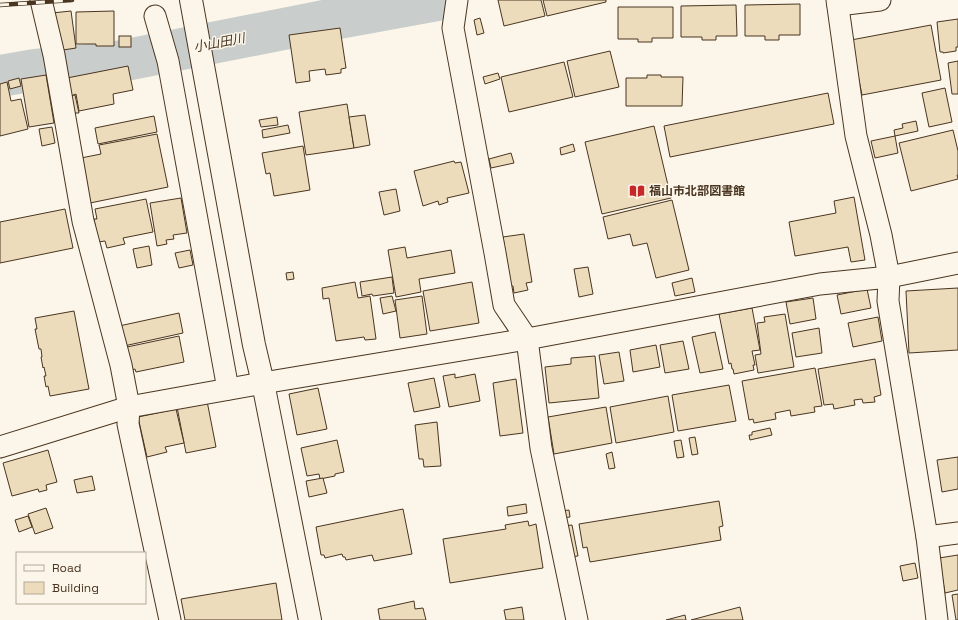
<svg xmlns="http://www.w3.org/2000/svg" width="958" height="620" viewBox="0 0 958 620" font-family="'Space Grotesk','Noto Sans JP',sans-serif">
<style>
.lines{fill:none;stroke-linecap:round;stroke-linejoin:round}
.river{stroke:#c9cecd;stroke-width:42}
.building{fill:#ecdcbc;stroke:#4a3520}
.street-casing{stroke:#4a3520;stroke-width:23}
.secondary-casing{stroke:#4a3520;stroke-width:24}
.street{stroke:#fbf6e9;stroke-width:21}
.secondary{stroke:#fbf6e9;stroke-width:22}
.rail-casing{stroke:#4a3520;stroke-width:4.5}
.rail{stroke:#fbf6e9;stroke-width:3;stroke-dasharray:9;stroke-linecap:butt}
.labels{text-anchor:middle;stroke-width:3;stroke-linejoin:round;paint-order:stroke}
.poi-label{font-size:12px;font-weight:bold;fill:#4a3520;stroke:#fbf6e9;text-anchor:start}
.water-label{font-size:13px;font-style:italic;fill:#4a3520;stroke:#fbf6e9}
</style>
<rect width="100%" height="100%" fill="#fbf6e9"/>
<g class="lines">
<path class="river" d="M 0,76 L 35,70 L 111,63 L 334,19 L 437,0"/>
</g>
<g class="building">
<path d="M 498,0 L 541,0 L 545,16 L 504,26 Z"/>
<path d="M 543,0 L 606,0 L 606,2 L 547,16 Z"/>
<path d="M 800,4 L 800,35 L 779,35 L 779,40 L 765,40 L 765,36 L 745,36 L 745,5 Z"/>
<path d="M 736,5 L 737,36 L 716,36 L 716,40 L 702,40 L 702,37 L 681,37 L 681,6 Z"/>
<path d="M 618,7 L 673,7 L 673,38 L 652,38 L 652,42 L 638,42 L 638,39 L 618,39 Z"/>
<path d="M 71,11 L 76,48 L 63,50 L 52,13 Z"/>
<path d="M 114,11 L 114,46 L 96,46 L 96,44 L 76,44 L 76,12 Z"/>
<path d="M 480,18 L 484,33 L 477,35 L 474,20 Z"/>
<path d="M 958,19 L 958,47 L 956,47 L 956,51 L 943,53 L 943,52 L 940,52 L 937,22 Z"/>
<path d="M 931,25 L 941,80 L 862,95 L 851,40 Z"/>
<path d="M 340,28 L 346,68 L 341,69 L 341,73 L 326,75 L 325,69 L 309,71 L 310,81 L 296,83 L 289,35 Z"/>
<rect x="119" y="36" width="12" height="11"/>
<path d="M 610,51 L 619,87 L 575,97 L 567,61 Z"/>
<path d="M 958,61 L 958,94 L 952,94 L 948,63 Z"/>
<path d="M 564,62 L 573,97 L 509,112 L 501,77 Z"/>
<path d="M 128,66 L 133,90 L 113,94 L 114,104 L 79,111 L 76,94 L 71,96 L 67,78 Z"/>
<path d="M 498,73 L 500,79 L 485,84 L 483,77 Z"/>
<path d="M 46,75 L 54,123 L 29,127 L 21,79 Z"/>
<path d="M 647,75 L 661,75 L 661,77 L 683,77 L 682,106 L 626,106 L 626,78 L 647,78 Z"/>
<path d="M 19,78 L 21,86 L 10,89 L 8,81 Z"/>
<path d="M 7,82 L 11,101 L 21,99 L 28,129 L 0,136 L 0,84 Z"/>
<path d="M 945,88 L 952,122 L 929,127 L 922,93 Z"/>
<path d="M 828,93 L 834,124 L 670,157 L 664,126 Z"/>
<path d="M 75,95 L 79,113 L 74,113 L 70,96 Z"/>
<path d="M 347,104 L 354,148 L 306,155 L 299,112 Z"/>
<path d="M 365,115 L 370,145 L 354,148 L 349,117 Z"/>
<path d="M 154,116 L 157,132 L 98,144 L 95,128 Z"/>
<path d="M 277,117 L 278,125 L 261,127 L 259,120 Z"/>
<path d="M 916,121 L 918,131 L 895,136 L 894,130 L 903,128 L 902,124 Z"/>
<path d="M 288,125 L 290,133 L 263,138 L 262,130 Z"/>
<path d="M 654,126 L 671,198 L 602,214 L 585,142 Z"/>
<path d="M 52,127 L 55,143 L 42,146 L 39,129 Z"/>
<path d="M 953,130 L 958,151 L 958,175 L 957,175 L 958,179 L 911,191 L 899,143 Z"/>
<path d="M 157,134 L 168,187 L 90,203 L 81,158 L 101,154 L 99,145 Z"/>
<path d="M 895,136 L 898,153 L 875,158 L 871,141 Z"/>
<path d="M 573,144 L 575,151 L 561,155 L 560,148 Z"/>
<path d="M 303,146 L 310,190 L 274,196 L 270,173 L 266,174 L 262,153 Z"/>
<path d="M 511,153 L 514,163 L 491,168 L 489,159 Z"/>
<path d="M 454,161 L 455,163 L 461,162 L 469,193 L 447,198 L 448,202 L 439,205 L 438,201 L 423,206 L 414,171 Z"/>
<path d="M 396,189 L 400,211 L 384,215 L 379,192 Z"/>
<path d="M 854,197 L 865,260 L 851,262 L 848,247 L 795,256 L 789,222 L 836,213 L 834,201 Z"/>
<path d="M 181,198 L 187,233 L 173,235 L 174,239 L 166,240 L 167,244 L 157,246 L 150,203 Z"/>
<path d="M 146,199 L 153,232 L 123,238 L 125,244 L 107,248 L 105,241 L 98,242 L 94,219 L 97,219 L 95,209 Z"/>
<path d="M 672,200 L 689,270 L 656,278 L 647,243 L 633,246 L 630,234 L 608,239 L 603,217 Z"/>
<path d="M 65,209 L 73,248 L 0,263 L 0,222 Z"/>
<path d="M 524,234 L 532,282 L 526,283 L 528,290 L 514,293 L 513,286 L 511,286 L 503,237 Z"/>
<path d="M 149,246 L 152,265 L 137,268 L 133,249 Z"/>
<path d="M 405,247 L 407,258 L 451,250 L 455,273 L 419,279 L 421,292 L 396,297 L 388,250 Z"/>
<path d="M 190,250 L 193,265 L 179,268 L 175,253 Z"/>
<path d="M 588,267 L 593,294 L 579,297 L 574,269 Z"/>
<path d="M 293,272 L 294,279 L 287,280 L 286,273 Z"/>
<path d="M 392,277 L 394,293 L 373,296 L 372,294 L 362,296 L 360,282 Z"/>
<path d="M 692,278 L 695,292 L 675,296 L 672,283 Z"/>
<path d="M 355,282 L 358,298 L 370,296 L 376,339 L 365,340 L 364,337 L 336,341 L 329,298 L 323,299 L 322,288 Z"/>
<path d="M 472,282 L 479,323 L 430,331 L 423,291 Z"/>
<path d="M 958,288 L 958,350 L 909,353 L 906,291 Z"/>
<path d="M 867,289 L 871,308 L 841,314 L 837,295 Z"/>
<path d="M 392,296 L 396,311 L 383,314 L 380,298 Z"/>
<path d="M 422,296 L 427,334 L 400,338 L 395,300 Z"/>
<path d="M 813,298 L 816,319 L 790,324 L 786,302 Z"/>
<path d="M 752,308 L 760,350 L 752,351 L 755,365 L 753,365 L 754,370 L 734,374 L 733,369 L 732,369 L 731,363 L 729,364 L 719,314 Z"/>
<path d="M 74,311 L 89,389 L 50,396 L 48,386 L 46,387 L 44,376 L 46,376 L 44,367 L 43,368 L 41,357 L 42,357 L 41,349 L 39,349 L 35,329 L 37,329 L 35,318 Z"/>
<path d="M 179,313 L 183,333 L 124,346 L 119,326 Z"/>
<path d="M 785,314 L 794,367 L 758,373 L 755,355 L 761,354 L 757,323 L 765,322 L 764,317 Z"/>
<path d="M 878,317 L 882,341 L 853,347 L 848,323 Z"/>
<path d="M 819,328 L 822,353 L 796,357 L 792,333 Z"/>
<path d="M 715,332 L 723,369 L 700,373 L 692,337 Z"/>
<path d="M 179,336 L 184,362 L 136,372 L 135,369 L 131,370 L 127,347 Z"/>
<path d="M 683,341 L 689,369 L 665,373 L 660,345 Z"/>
<path d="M 656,345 L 660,367 L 633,372 L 630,350 Z"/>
<path d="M 619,352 L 624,381 L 604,384 L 599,355 Z"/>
<path d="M 595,356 L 599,398 L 549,403 L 545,367 L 571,364 L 571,358 Z"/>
<path d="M 875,359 L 881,395 L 874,397 L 875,402 L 863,403 L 862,399 L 854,400 L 855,405 L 834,409 L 833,404 L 824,405 L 818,369 Z"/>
<path d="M 815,368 L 822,406 L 814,407 L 815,412 L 791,416 L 790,410 L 775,413 L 776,419 L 754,423 L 753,419 L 749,420 L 742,381 Z"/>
<path d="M 455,374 L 455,378 L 475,374 L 480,401 L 449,407 L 443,376 Z"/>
<path d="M 434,378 L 440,407 L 414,412 L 408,383 Z"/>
<path d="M 516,379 L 523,433 L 500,436 L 493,383 Z"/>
<path d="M 729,385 L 736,421 L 678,431 L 672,395 Z"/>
<path d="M 318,388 L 327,429 L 297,435 L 289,394 Z"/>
<path d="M 668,396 L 674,432 L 616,443 L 610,407 Z"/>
<path d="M 207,401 L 216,447 L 186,453 L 177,407 Z"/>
<path d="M 606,407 L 612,443 L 554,454 L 548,417 Z"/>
<path d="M 176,409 L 184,443 L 165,447 L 167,452 L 147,457 L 138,417 Z"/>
<path d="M 437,422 L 441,466 L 424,467 L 423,459 L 419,459 L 415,425 Z"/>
<path d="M 770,428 L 772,435 L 750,440 L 749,435 L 752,435 L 752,432 Z"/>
<path d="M 695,437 L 698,454 L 692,455 L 689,438 Z"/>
<path d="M 337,440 L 344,472 L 335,474 L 335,476 L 320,479 L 319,474 L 307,476 L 301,448 Z"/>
<path d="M 681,440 L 684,457 L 677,458 L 674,441 Z"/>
<path d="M 48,450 L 57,482 L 46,485 L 47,490 L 39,492 L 38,489 L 12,496 L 3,463 Z"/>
<path d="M 612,452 L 615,468 L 609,469 L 606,454 Z"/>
<path d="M 958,457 L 958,489 L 942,492 L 937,460 Z"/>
<path d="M 92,476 L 95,490 L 77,493 L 74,480 Z"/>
<path d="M 323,478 L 327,493 L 309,497 L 306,481 Z"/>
<path d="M 719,501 L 723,526 L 719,527 L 721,540 L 590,562 L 587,547 L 583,548 L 579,524 Z"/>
<path d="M 526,504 L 527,513 L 508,516 L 507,507 Z"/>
<path d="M 46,508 L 53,528 L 35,534 L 28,514 Z"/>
<path d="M 403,509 L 412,554 L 374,561 L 372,555 L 346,560 L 345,557 L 343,557 L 342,554 L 325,558 L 324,555 L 321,555 L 316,527 Z"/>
<path d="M 569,510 L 570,517 L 562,518 L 561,511 Z"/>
<path d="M 28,516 L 32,527 L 19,532 L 15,520 Z"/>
<path d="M 528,521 L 529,526 L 536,524 L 543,568 L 450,583 L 443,539 L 506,529 L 505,525 Z"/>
<path d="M 572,525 L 578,556 L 569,557 L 564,526 Z"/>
<path d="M 958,555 L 958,590 L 945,593 L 939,558 Z"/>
<path d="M 915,563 L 918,578 L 903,581 L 900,566 Z"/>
<path d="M 276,583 L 282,620 L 185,620 L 181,599 Z"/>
<path d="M 958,594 L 958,620 L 956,620 L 952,595 Z"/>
<path d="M 414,601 L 415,609 L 423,608 L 426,620 L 380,620 L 378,609 Z"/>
<path d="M 522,607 L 524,620 L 506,620 L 504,610 Z"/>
<path d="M 740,607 L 743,620 L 691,620 Z"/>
<path d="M 685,615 L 686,620 L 666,620 Z"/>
</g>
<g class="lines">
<g class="street-casing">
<g id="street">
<path d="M 41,0 L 54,55 L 83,221 L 121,365 L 129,407 L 128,424 L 170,620"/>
<path d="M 457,0 L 453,28 L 495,253 L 504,305 L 527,339 L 541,448 L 577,620"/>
<path d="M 837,0 L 856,136 L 881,235 L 889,277 L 888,301 L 927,537 L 937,620"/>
<path d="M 838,5 L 880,0"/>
<path d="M 155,16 L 168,61 L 228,389"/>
<path d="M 0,447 L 129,407 L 263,383 L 527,339 L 820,284 L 889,277 L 958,263"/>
<path d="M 927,537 L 958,533"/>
</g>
</g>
<g class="secondary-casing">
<path id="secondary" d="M 191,0 L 254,345 L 263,383 L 310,620"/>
</g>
<use href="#street" class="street"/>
<use href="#secondary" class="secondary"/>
<g class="rail-casing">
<path id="rail" d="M 0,5 L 72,0"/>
</g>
<use href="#rail" class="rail"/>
</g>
<defs>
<g id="library-bare" transform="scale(1.2)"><path d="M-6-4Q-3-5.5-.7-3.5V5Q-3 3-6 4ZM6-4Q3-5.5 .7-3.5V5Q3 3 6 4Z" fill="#c62828" stroke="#fbf6e9" stroke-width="2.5" paint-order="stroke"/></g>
</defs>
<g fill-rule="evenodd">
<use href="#library-bare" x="637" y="191"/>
</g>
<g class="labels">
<g class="poi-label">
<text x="649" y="195">福山市北部図書館</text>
</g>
<g class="water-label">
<text transform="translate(219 42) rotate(-11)" y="5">小山田川</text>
</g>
</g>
<rect x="16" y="552" width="130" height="52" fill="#fbf6e9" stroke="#b4a999"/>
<rect x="24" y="565" width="20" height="6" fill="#fbf6e9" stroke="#b4a999"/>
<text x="52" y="572" font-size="12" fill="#4a3520">Road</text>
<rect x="24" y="582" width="20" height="12" fill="#ecdcbc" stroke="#b4a999"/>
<text x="52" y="592" font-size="12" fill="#4a3520">Building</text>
</svg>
